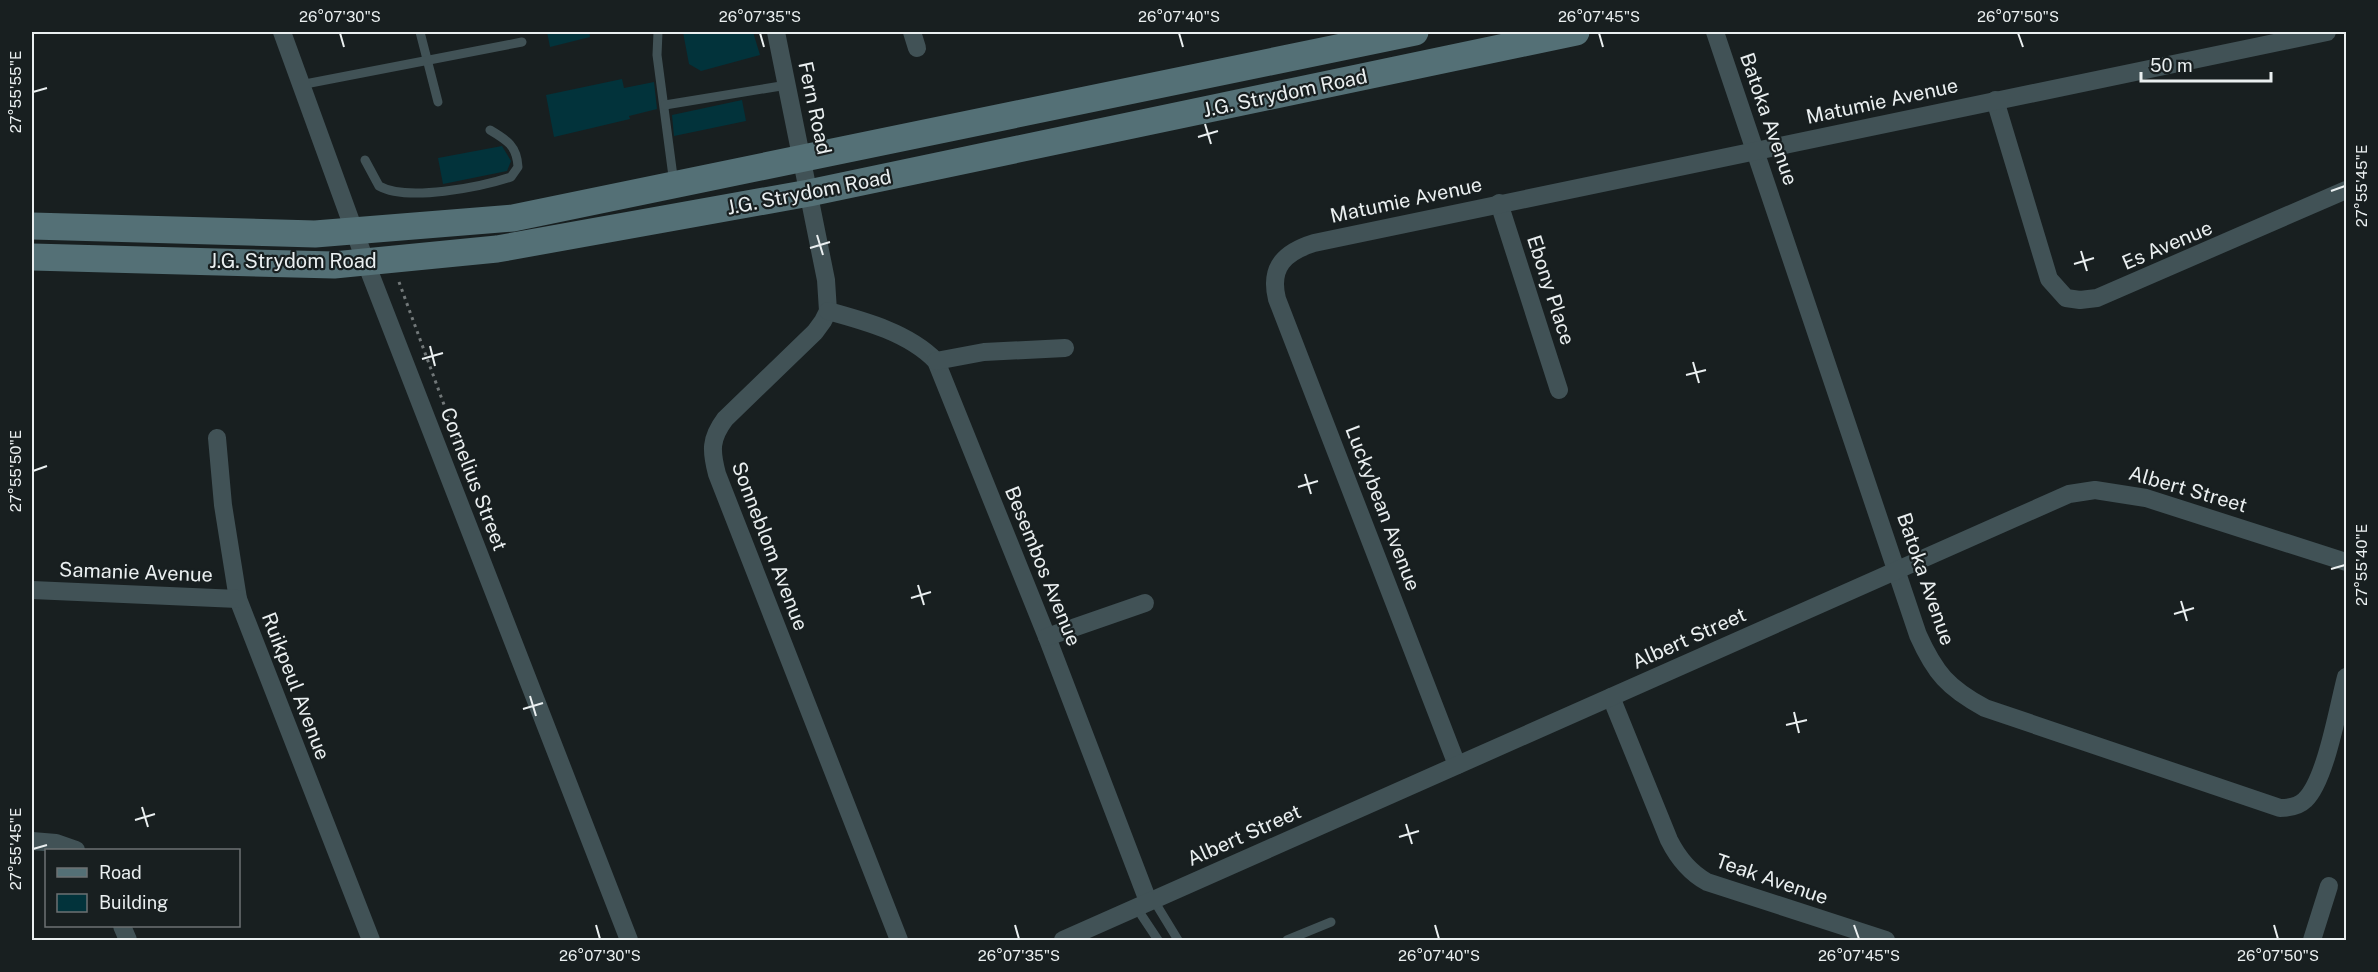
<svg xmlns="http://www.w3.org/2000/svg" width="2378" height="972" viewBox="0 0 2378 972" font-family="'Public Sans',sans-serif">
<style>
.building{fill:#02333b}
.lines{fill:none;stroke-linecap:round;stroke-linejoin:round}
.path{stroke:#727879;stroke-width:3;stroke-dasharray:3 4.5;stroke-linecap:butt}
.lane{stroke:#415256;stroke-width:9}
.street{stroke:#415256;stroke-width:18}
.secondary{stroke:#547076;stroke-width:27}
.ticks{fill:none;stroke:#eaeff0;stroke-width:2}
.labels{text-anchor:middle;stroke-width:4.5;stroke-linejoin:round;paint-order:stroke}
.street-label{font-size:20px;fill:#eaeff0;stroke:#181f20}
.neatline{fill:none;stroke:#eaeff0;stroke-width:2}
.ticks-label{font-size:15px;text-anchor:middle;fill:#eaeff0}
</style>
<rect width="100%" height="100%" fill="#181f20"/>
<g class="building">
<path d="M 547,32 L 589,32 L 590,37 L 550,47 Z"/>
<path d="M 683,32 L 753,32 L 760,55 L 701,71 L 689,64 Z"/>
<path d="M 622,79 L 624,88 L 654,82 L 657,109 L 629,116 L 630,119 L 554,137 L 546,95 Z"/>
<path d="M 742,100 L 746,121 L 674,136 L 672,115 Z"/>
<path d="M 502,146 L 511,161 L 507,171 L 443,184 L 438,158 Z"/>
</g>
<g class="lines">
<path class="path" d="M 399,282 L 472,481"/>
<g class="lane">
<path d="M 420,32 L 438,102"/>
<path d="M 658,32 L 657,55 L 674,184"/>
<path d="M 300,85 L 522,42"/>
<path d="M 665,105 L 787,85"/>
<path d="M 365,160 L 379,186 C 407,202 481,187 511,177 L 518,167 C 517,146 507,140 490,130"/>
<path d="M 1153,899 L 1178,940"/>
<path d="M 1136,907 L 1158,940"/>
<path d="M 1287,940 L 1331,922"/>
</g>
<g class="street">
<path d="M 282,32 L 366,263 L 629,940"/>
<path d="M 776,32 L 826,280 L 828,311 L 823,321 L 815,332 L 725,419 C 710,439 711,451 717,474 L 899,940"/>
<path d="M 912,32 L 917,48"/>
<path d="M 1715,32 L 1918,635 C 1935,673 1948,688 1985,708 L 2280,808 C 2289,808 2298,807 2305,800 C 2326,780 2338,707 2346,677"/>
<path d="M 1995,100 L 2049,279 L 2066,298 L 2080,300 L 2097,298 L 2346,190"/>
<path d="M 1499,203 L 1559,390"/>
<path d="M 828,311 C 865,321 909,333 936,361 L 1047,637 L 1148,901"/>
<path d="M 936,361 L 984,352 L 1065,348"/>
<path d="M 217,438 L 223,505 L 238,599 L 371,940"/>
<path d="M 32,590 L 238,599"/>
<path d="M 1047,637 L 1145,603"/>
<path d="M 1611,697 L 1669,840 C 1678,858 1689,872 1707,882 L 1886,940"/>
<path d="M 1457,765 L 1277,299 C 1269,267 1285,252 1314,243 L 2327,32"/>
<path d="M 32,841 L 56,843 L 76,850"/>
<path d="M 122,926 L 128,940"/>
<path d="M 1063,940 L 2069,494 L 2095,490 L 2146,498 L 2346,562"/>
<path d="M 2312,940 L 2329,886"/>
</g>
<g class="secondary">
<path d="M 32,226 L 315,234 L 513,218 L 1415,32"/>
<path d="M 32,257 L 334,265 L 497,249 L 809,193 L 1576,32"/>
</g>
</g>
<path class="ticks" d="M 340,33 L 344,47M 760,33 L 764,47M 1179,33 L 1183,47M 1599,33 L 1603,47M 2018,33 L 2023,47M 33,92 L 47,88M 1205,124 L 1211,144M 1198,137 L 1218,131M 2331,191 L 2345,186M 817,235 L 823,255M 810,248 L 830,242M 2081,251 L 2087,271M 2074,264 L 2094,258M 430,346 L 435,366M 422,359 L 443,353M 1693,362 L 1699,383M 1686,375 L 1706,370M 33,471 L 47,466M 1305,474 L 1311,494M 1298,487 L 1318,481M 2331,569 L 2345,565M 918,585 L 924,605M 911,598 L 931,592M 2181,601 L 2187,621M 2174,614 L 2194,608M 530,696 L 536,716M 523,709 L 543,703M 1794,712 L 1799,733M 1786,725 L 1807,720M 142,807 L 148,827M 135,820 L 155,814M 1406,824 L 1412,844M 1399,837 L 1419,831M 33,849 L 47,845M 596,925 L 600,939M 1015,925 L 1019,939M 1435,925 L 1439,939M 1854,925 L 1859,939M 2274,925 L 2278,939"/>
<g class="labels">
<g class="street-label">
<text transform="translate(1285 93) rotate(-12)" y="7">J.G. Strydom Road</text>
<text transform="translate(1882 101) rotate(-12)" y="7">Matumie Avenue</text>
<text transform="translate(815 108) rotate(78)" y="7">Fern Road</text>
<text transform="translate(1769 119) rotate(71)" y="7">Batoka Avenue</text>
<text transform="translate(809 192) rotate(-11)" y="7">J.G. Strydom Road</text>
<text transform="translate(1406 200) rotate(-12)" y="7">Matumie Avenue</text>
<text transform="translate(2167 245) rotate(-23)" y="7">Es Avenue</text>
<text x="293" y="268">J.G. Strydom Road</text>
<text transform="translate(1551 290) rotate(72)" y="7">Ebony Place</text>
<text transform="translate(474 479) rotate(69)" y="7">Cornelius Street</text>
<text transform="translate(2188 489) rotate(16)" y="7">Albert Street</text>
<text transform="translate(1383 508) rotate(69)" y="7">Luckybean Avenue</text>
<text transform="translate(770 546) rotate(69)" y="7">Sonneblom Avenue</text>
<text transform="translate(1043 566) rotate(68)" y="7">Besembos Avenue</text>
<text transform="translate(136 572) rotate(2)" y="7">Samanie Avenue</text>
<text transform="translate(1926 579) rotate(71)" y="7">Batoka Avenue</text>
<text transform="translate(1689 638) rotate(-24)" y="7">Albert Street</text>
<text transform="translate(296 686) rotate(69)" y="7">Ruikpeul Avenue</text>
<text transform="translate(1244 835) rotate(-24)" y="7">Albert Street</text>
<text transform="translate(1772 879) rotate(19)" y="7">Teak Avenue</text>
</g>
</g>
<rect width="2378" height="972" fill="none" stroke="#181f20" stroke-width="66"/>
<rect x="45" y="849" width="195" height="78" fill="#181f20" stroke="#6c7273" stroke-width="1.5"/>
<rect x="57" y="868" width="30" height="9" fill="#547076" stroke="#6c7273" stroke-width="1.5"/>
<text x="99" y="879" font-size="18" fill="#eaeff0">Road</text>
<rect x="57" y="894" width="30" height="18" fill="#02333b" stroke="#6c7273" stroke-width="1.5"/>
<text x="99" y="909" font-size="18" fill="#eaeff0">Building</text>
<path d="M2141 72v9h130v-9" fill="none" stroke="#eaeff0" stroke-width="3"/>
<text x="2150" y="72" font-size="18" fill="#eaeff0" stroke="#181f20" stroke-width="4.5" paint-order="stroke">50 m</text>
<rect x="33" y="33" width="2312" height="906" class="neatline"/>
<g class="ticks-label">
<text x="340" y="22">26°07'30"S</text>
<text x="760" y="22">26°07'35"S</text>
<text x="1179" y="22">26°07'40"S</text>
<text x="1599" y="22">26°07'45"S</text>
<text x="2018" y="22">26°07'50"S</text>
<text transform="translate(16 92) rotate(-90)" y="5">27°55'55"E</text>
<text transform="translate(2362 186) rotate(-90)" y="5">27°55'45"E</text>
<text transform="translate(16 471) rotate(-90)" y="5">27°55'50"E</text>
<text transform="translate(2362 565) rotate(-90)" y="5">27°55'40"E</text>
<text transform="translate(16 849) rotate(-90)" y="5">27°55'45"E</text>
<text x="600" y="961">26°07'30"S</text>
<text x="1019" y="961">26°07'35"S</text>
<text x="1439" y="961">26°07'40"S</text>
<text x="1859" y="961">26°07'45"S</text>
<text x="2278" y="961">26°07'50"S</text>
</g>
</svg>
